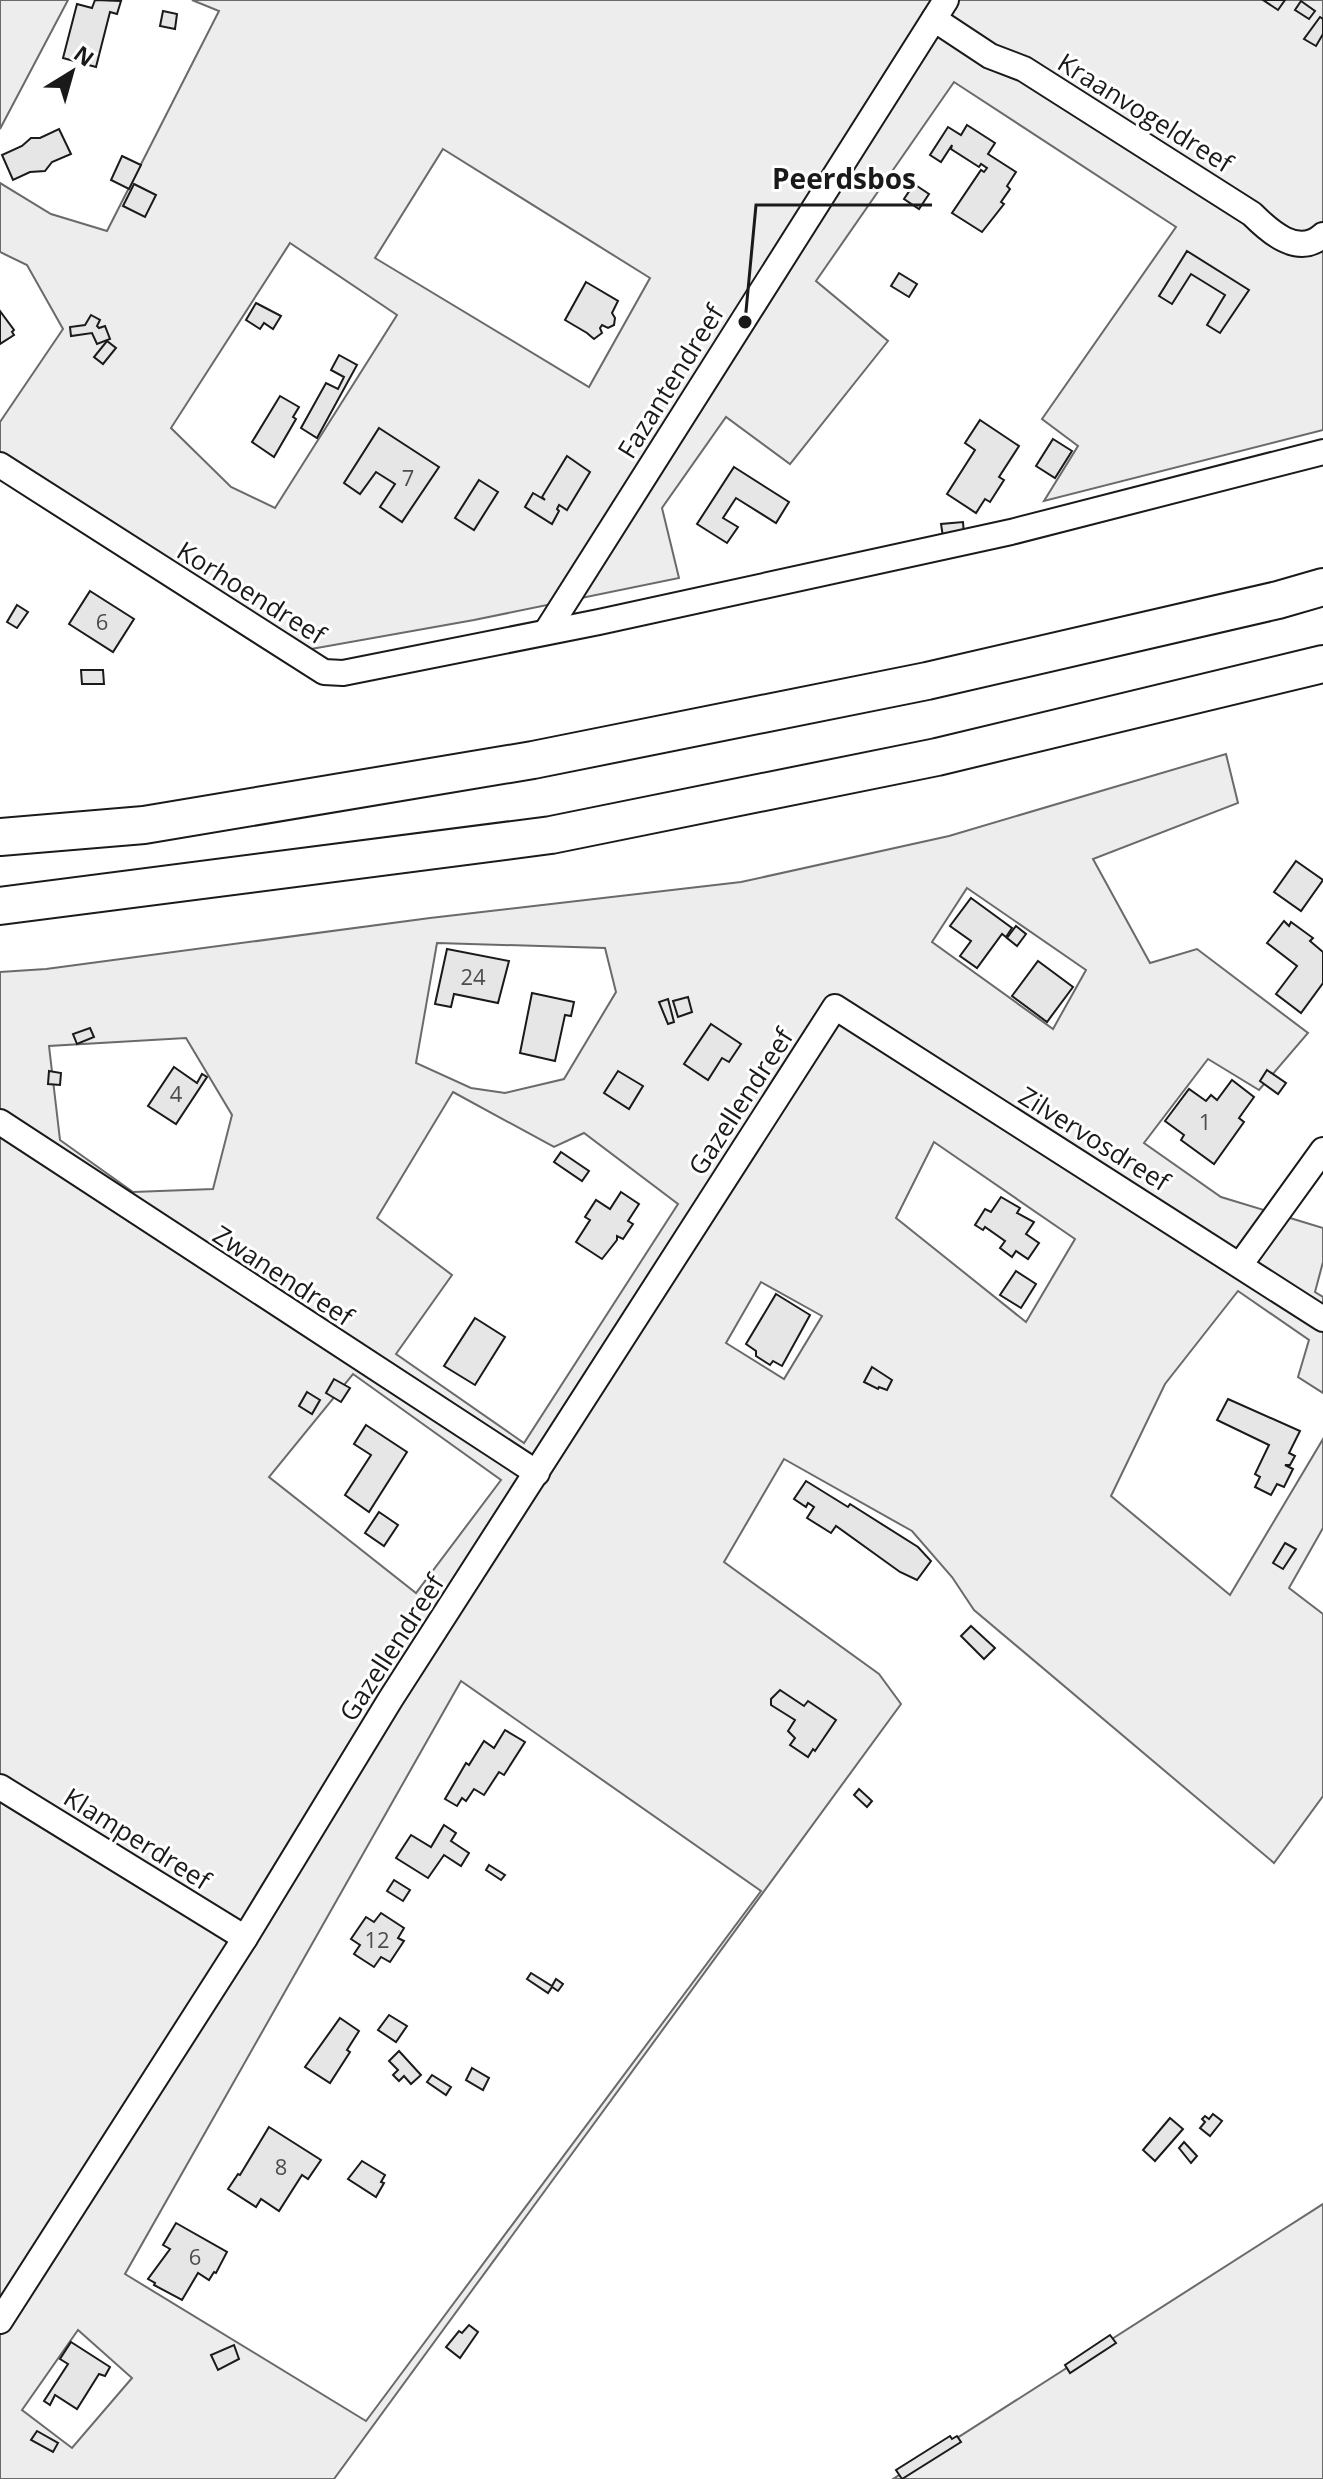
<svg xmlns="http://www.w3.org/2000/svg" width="1323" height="2479" viewBox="0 0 1323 2479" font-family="'Open Sans',sans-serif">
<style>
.built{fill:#ededed;stroke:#6a6a6a;stroke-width:2;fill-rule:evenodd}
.building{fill:#e6e6e6;stroke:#1a1a1a;stroke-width:2}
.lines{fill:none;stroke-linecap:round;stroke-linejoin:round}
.minor-casing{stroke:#1a1a1a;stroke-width:28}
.highway-casing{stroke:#1a1a1a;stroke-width:40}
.minor{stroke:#fff;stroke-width:24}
.highway{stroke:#fff;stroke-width:36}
.labels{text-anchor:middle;stroke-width:6;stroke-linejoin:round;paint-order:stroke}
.number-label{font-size:22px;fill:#4d4d4d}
.street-label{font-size:26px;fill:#1a1a1a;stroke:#fff}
.leader{fill:none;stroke:#1a1a1a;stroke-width:3}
.callout-dot{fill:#1a1a1a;stroke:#fff;stroke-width:3}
.callout-label{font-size:28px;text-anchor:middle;font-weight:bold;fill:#1a1a1a;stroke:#fff;stroke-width:6;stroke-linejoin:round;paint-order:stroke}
</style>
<rect width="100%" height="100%" fill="#fff"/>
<g class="built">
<path d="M 0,0 L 68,0 L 0,129 Z"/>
<path d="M 192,0 L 1323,0 L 1323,430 L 1044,501 L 1078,446 L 1042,419 L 1176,227 L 954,82 L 816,281 L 888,341 L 790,464 L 726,417 L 662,508 L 679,578 L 474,620 L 289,653 L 0,467 L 0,422 L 63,329 L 27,265 L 0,252 L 0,183 L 51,214 L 107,231 L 219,11 ZM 443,149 L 650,278 L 589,387 L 375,258 ZM 290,243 L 397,315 L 275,508 L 231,487 L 171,428 Z"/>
<path d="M 1226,754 L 1238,803 L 1093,859 L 1150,963 L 1197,949 L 1308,1033 L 1259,1090 L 1208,1059 L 1144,1143 L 1221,1197 L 1323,1228 L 1323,1262 L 1315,1292 L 1323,1297 L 1323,1393 L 1298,1377 L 1309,1340 L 1238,1291 L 1165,1384 L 1111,1496 L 1230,1595 L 1323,1439 L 1323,1528 L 1289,1588 L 1323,1614 L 1323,1796 L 1274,1863 L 974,1610 L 952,1577 L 912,1531 L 784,1459 L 724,1562 L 879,1674 L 901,1704 L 334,2479 L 0,2479 L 0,972 L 46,969 L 430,918 L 741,882 L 949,836 ZM 967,888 L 1086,970 L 1053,1029 L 932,942 ZM 437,943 L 605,948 L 616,992 L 564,1079 L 505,1093 L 471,1088 L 416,1063 ZM 186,1038 L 232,1115 L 213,1189 L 133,1192 L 60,1140 L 49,1046 ZM 453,1092 L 554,1147 L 584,1133 L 678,1204 L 524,1443 L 396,1354 L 452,1275 L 377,1218 ZM 934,1142 L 1075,1239 L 1026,1322 L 896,1218 ZM 761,1282 L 822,1316 L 784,1379 L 726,1343 ZM 353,1374 L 501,1480 L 416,1593 L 269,1477 ZM 461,1681 L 761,1891 L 366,2421 L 125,2274 ZM 78,2330 L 132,2378 L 72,2448 L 22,2410 Z"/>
<path d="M 1323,2204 L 1323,2479 L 893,2479 Z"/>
</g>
<g class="building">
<path d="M 95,0 L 121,1 L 117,14 L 110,12 L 96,67 L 63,58 L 77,4 L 92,8 Z"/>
<path d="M 1263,0 L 1285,0 L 1278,10 Z"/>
<path d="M 1301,1 L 1315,11 L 1309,19 L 1295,10 Z"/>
<path d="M 163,11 L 177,14 L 175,29 L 160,26 Z"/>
<path d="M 1320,17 L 1323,19 L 1323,34 L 1316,46 L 1304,39 Z"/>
<path d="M 967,125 L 995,143 L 988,154 L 1016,172 L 1007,186 L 1010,189 L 1001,202 L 1004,204 L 982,232 L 952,213 L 981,170 L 984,172 L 987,168 L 981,164 L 979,167 L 951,149 L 952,145 L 941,162 L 930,155 L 948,127 L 961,135 Z"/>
<path d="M 59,129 L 71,154 L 52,162 L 45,171 L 30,172 L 13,180 L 2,155 L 22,146 L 31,138 L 40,138 Z"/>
<path d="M 122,156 L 141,165 L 129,189 L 111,180 Z"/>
<path d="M 134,184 L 156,195 L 145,217 L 123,206 Z"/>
<path d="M 914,184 L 929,194 L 919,209 L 904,199 Z"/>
<path d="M 1187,251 L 1249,290 L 1220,333 L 1207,325 L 1225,295 L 1191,274 L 1172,304 L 1159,296 Z"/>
<path d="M 899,273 L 917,284 L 909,297 L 891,286 Z"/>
<path d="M 586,282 L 618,301 L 612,313 L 615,318 L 614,325 L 608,328 L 602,325 L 600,328 L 602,333 L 594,339 L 587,333 L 565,320 Z"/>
<path d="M 256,303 L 281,316 L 273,329 L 264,323 L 260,329 L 246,320 Z"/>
<path d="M 0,311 L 14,330 L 12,332 L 14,335 L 0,344 Z"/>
<path d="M 91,315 L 100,320 L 97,326 L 99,328 L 105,326 L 110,339 L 97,344 L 92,333 L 71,336 L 70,327 L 85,325 Z"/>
<path d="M 107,341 L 116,348 L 103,364 L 94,357 Z"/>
<path d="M 339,355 L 357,365 L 317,438 L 301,428 L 326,383 L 338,389 L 344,377 L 331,370 Z"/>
<path d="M 280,396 L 299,407 L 293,417 L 296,419 L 274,457 L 252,442 Z"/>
<path d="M 980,420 L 1019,446 L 999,477 L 1004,480 L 990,502 L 985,499 L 976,513 L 947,494 L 975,450 L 965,443 Z"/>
<path d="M 379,428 L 439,467 L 402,522 L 380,507 L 395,484 L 376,472 L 360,494 L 344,483 Z"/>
<path d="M 1053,439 L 1072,451 L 1055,478 L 1036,466 Z"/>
<path d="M 567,456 L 590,472 L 567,510 L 559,505 L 557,509 L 559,511 L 552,524 L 525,507 L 533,493 L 545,500 L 542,497 Z"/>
<path d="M 734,467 L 789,502 L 776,523 L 736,498 L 723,518 L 738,527 L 727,543 L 697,524 Z"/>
<path d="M 479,480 L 498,492 L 474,530 L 455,518 Z"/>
<path d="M 963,522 L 964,535 L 943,537 L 941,524 Z"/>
<path d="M 90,591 L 134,619 L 113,652 L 69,624 Z"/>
<path d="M 17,605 L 28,612 L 17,628 L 7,622 Z"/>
<path d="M 81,670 L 103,670 L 104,684 L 82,684 Z"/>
<path d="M 1296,861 L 1323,880 L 1301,911 L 1274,892 Z"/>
<path d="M 971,898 L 1012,928 L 1006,937 L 1002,934 L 977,968 L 960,956 L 971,941 L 950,926 Z"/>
<path d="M 1284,921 L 1289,926 L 1291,922 L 1313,938 L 1310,941 L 1323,952 L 1323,983 L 1301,1013 L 1276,994 L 1297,966 L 1267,943 Z"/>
<path d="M 1016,926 L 1026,934 L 1017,946 L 1007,938 Z"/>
<path d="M 447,949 L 509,961 L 498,1003 L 454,994 L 451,1007 L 435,1004 Z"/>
<path d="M 1038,961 L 1073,987 L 1047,1022 L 1012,996 Z"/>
<path d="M 532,993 L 574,1002 L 571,1016 L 565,1015 L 555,1061 L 520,1053 Z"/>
<path d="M 688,997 L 692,1012 L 678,1017 L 673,1001 Z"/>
<path d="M 668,999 L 674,1022 L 668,1024 L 659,1002 Z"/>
<path d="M 711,1024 L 741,1044 L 729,1062 L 722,1058 L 708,1080 L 684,1064 Z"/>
<path d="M 90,1028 L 94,1037 L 77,1044 L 73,1034 Z"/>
<path d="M 174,1067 L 197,1083 L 202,1074 L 207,1077 L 176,1124 L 148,1106 Z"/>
<path d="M 1267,1070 L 1286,1083 L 1278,1094 L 1260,1081 Z"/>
<path d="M 49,1071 L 61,1073 L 60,1085 L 48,1084 Z"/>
<path d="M 618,1071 L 643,1086 L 629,1109 L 604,1093 Z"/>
<path d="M 1232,1080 L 1254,1097 L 1239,1118 L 1244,1122 L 1214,1164 L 1181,1140 L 1184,1135 L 1165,1121 L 1189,1089 L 1206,1101 L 1211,1095 L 1217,1100 Z"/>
<path d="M 561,1152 L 589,1171 L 582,1181 L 554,1162 Z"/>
<path d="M 621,1192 L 639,1204 L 628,1221 L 633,1224 L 623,1239 L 617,1236 L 617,1240 L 602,1259 L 576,1242 L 590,1220 L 585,1217 L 596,1200 L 610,1209 Z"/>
<path d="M 1001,1197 L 1020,1208 L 1017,1213 L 1034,1222 L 1026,1234 L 1039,1243 L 1028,1259 L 1016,1251 L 1012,1257 L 1000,1248 L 1005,1241 L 985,1227 L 983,1230 L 975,1225 L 985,1209 L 991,1212 Z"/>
<path d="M 1016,1271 L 1036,1284 L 1021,1308 L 1000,1295 Z"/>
<path d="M 776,1294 L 810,1315 L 782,1366 L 773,1361 L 770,1365 L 756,1356 L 756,1351 L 746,1344 Z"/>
<path d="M 475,1318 L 505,1337 L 475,1385 L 444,1366 Z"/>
<path d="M 872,1367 L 892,1380 L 887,1390 L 879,1387 L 878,1389 L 864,1382 Z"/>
<path d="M 334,1379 L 350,1388 L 341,1402 L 326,1393 Z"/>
<path d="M 307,1392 L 320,1400 L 312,1414 L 299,1406 Z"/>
<path d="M 1228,1399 L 1300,1431 L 1289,1453 L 1295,1456 L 1290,1465 L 1285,1465 L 1293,1469 L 1284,1487 L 1277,1484 L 1271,1495 L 1255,1487 L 1260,1477 L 1255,1474 L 1269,1445 L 1217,1420 Z"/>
<path d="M 366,1425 L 407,1452 L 369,1512 L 345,1495 L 371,1455 L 354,1444 Z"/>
<path d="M 806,1481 L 848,1507 L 850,1504 L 918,1547 L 931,1561 L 917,1580 L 900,1572 L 836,1526 L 831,1533 L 807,1518 L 814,1507 L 808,1503 L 806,1507 L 794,1499 Z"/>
<path d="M 379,1512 L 398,1525 L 384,1546 L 365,1533 Z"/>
<path d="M 1285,1543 L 1296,1549 L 1283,1569 L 1273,1563 Z"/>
<path d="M 971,1626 L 995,1648 L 984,1659 L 961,1636 Z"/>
<path d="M 780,1690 L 804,1706 L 808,1701 L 836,1720 L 815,1751 L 813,1749 L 808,1757 L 790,1745 L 795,1738 L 788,1731 L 795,1720 L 771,1705 L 771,1699 Z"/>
<path d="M 505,1730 L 525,1742 L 504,1775 L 499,1772 L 484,1795 L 474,1789 L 466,1801 L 462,1798 L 457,1806 L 445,1799 L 466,1763 L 469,1765 L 484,1741 L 494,1748 Z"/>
<path d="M 859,1789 L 872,1801 L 867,1807 L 854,1795 Z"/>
<path d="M 444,1825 L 456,1833 L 451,1841 L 469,1853 L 461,1866 L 444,1855 L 428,1878 L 396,1858 L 411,1835 L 431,1847 Z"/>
<path d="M 489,1865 L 505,1875 L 501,1880 L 486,1870 Z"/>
<path d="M 394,1880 L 410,1890 L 403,1901 L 387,1891 Z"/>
<path d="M 381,1913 L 404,1928 L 398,1938 L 404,1941 L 390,1962 L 381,1957 L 374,1967 L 354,1954 L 360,1945 L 351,1939 L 366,1917 L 374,1922 Z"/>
<path d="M 531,1973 L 552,1986 L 556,1979 L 563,1984 L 558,1991 L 552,1987 L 548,1993 L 527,1979 Z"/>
<path d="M 389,2015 L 407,2026 L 396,2042 L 378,2030 Z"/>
<path d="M 340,2018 L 359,2031 L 347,2050 L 350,2052 L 330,2083 L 305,2067 Z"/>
<path d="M 399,2051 L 421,2075 L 411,2084 L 404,2076 L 399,2081 L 393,2075 L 398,2070 L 389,2061 Z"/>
<path d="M 472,2068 L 489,2078 L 483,2090 L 466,2080 Z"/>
<path d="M 432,2075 L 451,2087 L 446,2095 L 427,2082 Z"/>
<path d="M 1213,2114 L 1222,2121 L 1210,2136 L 1200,2128 L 1205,2122 L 1202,2119 L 1205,2116 L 1209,2119 Z"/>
<path d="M 1170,2118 L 1183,2129 L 1155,2161 L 1143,2150 Z"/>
<path d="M 269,2127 L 321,2160 L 308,2179 L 302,2175 L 279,2211 L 261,2199 L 256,2207 L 228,2189 L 238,2174 L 240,2175 Z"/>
<path d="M 1184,2142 L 1197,2156 L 1191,2163 L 1179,2148 Z"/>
<path d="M 362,2161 L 385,2175 L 381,2182 L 384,2183 L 376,2197 L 348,2179 Z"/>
<path d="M 176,2223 L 227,2252 L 216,2273 L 214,2272 L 209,2280 L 198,2273 L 182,2300 L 154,2285 L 155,2283 L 148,2279 L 170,2249 L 163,2245 Z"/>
<path d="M 469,2325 L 478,2332 L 460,2358 L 446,2347 L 459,2331 L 462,2333 Z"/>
<path d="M 1110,2335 L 1116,2343 L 1070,2373 L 1065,2365 Z"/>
<path d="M 71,2342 L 110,2367 L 105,2376 L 99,2374 L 77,2409 L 55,2395 L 50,2405 L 44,2401 L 68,2364 L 60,2359 Z"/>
<path d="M 234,2345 L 239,2359 L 218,2370 L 211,2355 Z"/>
<path d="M 37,2431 L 58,2443 L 53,2452 L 31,2440 Z"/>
<path d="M 950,2436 L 952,2439 L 957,2436 L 961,2442 L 902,2479 L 896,2470 Z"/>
</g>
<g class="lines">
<g class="minor-casing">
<g id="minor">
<path d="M 934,19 L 990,56 L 1024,69 L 1252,214 C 1269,231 1298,258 1323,235"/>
<path d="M 0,465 L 324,672 L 343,673 L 599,622 L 1011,532 L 1323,452"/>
<path d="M 546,632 L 946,0"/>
<path d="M 0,1122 L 537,1473"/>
<path d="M 1240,1265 L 1323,1150"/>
<path d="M 0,1787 L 245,1938"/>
<path d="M 0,2321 L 245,1938 L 390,1700 L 835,1007 L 1323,1319"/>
</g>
</g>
<g class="highway-casing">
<g id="highway">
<path d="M 0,837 L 144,825 L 533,760 L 927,681 L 1278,600 L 1323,587"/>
<path d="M 0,906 L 551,835 L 937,757 L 1323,664"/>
</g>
</g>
<use href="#minor" class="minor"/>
<use href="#highway" class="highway"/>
</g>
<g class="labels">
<g class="number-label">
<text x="408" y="486">7</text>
<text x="102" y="630">6</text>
<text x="473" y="985">24</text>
<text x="176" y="1102">4</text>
<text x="1205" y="1130">1</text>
<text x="377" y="1948">12</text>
<text x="281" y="2175">8</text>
<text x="195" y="2265">6</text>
</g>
<g class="street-label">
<text transform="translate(1145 113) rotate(32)" y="9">Kraanvogeldreef</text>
<text transform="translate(671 382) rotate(-58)" y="9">Fazantendreef</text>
<text transform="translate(251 593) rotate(32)" y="9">Korhoendreef</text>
<text transform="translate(741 1102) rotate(-57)" y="9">Gazellendreef</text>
<text transform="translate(1094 1139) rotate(32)" y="9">Zilvervosdreef</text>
<text transform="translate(283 1276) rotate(33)" y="9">Zwanendreef</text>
<text transform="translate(392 1648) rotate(-57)" y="9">Gazellendreef</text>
<text transform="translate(137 1839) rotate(32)" y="9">Klamperdreef</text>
</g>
</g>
<path class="leader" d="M745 322L756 205H932"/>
<circle class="callout-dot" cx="745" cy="322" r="8"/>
<g class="callout-label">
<text x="844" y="189">Peerdsbos</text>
</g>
<g transform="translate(72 72) rotate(37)" stroke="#ffffff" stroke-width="6" paint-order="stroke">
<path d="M0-6L14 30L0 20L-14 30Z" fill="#1a1a1a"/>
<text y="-12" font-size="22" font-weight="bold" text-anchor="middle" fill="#1a1a1a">N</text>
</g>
</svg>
